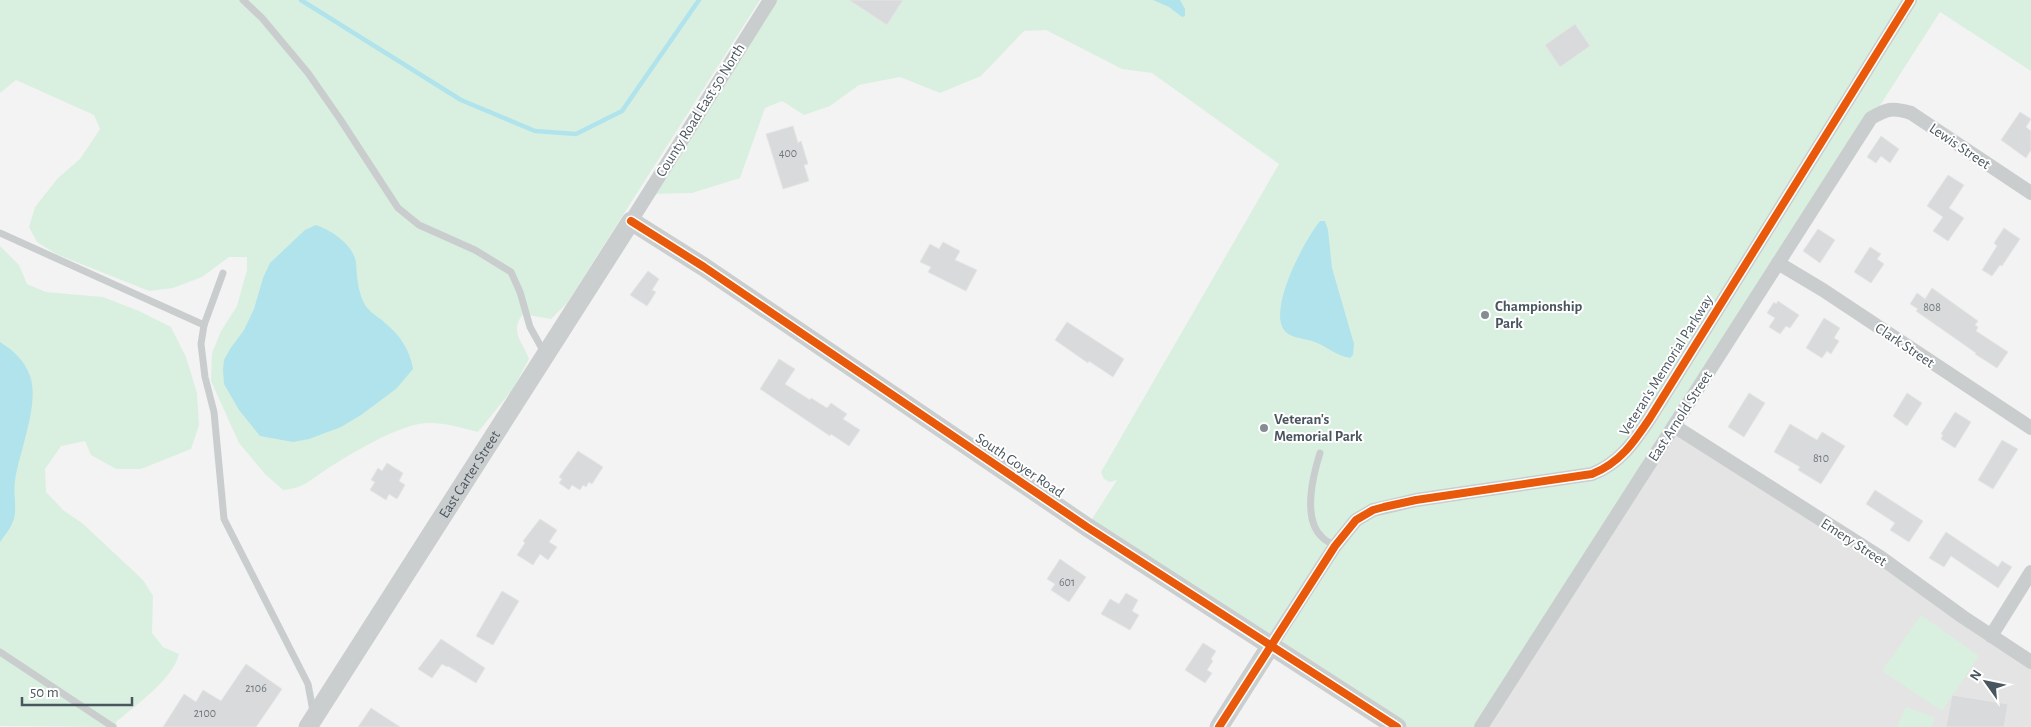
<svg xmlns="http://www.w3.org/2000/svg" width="2031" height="727" viewBox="0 0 2031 727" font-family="'Alegreya Sans',sans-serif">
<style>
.education{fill:#e5e4e4}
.green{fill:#d9f0e0}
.water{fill:#b0e3eb}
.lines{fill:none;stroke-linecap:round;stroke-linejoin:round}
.stream{stroke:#b0e3eb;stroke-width:4.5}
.building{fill:#d9dadb;stroke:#e4e5e5}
.lane{stroke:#cacdce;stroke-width:7}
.street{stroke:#cacdce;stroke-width:14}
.secondary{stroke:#cbcecf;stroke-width:19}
.cycleway-casing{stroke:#fff;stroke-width:11}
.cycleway{stroke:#e8590c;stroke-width:8}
.poi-dot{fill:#858d92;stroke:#fff;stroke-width:2}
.labels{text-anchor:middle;stroke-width:4;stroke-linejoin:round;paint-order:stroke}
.number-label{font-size:12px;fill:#6f787e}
.street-label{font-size:15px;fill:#4a565e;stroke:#fff}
.poi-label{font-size:15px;font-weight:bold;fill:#4a565e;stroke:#fff;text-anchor:start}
</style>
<rect width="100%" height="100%" fill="#f3f3f3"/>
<path class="education" d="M 1674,426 L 2031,662 L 2031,727 L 1481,727 Z"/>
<g class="green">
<path d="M 0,0 L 760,0 L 567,303 L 551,319 L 523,314 C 509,332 523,342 529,359 L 513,389 L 478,432 C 463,428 446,423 429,423 C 401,423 352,453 327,469 C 308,481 307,487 283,490 L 265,474 L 239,443 L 211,381 L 212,353 L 221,331 L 237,306 L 247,270 L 247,257 L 229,257 L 202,277 L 173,288 L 149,291 L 56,254 L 37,242 L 29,227 L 35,207 L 58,178 L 80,159 L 100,129 L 94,115 L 16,80 L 0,93 Z"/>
<path d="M 770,0 L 2031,0 L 2031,71 L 1940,12 L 1481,727 L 1397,727 L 1087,527 L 1117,480 L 1110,482 L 1104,479 L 1101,472 L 1279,164 L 1152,73 L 1122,69 L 1046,30 L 1024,31 L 981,76 L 940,93 L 900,77 L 859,85 L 830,106 L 804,115 L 782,101 L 765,108 L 740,178 L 692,193 L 647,194 Z"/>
<path d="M 0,246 L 19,265 L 27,284 L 46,292 L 103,297 L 139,311 L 171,327 L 186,357 L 197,393 L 199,425 L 191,449 L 141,469 L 116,469 L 91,455 L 85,441 L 61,446 L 45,469 L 46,492 L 63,510 L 82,523 L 143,580 L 153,596 L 152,633 L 163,647 L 179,654 C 173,679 136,705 116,722 L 117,727 L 0,726 Z"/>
<path d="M 1921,615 L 1979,656 L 1942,711 L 1882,671 Z"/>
<path d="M 1906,707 L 1935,718 L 1931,727 L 1897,727 Z"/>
</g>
<g class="water">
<path d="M 1153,0 L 1180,0 L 1185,9 L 1185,16 L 1182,17 L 1169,7 Z"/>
<path d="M 1320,221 L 1325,221 L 1328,230 L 1332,268 L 1354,344 L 1353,355 L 1350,358 C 1336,356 1325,345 1312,341 C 1302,338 1290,338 1284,330 C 1268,308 1305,239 1320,221 Z"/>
<path d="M 316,225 C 331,230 354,245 356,263 C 357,278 358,292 365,305 C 370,313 379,317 385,323 C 400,335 410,350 413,369 L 396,389 L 361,415 L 341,427 L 309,439 L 293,442 L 260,436 L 239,410 L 224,384 L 223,370 L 224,360 L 230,349 L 244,330 L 254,309 L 263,278 L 270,263 L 305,230 Z"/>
<path d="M 0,342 C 14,351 24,360 30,376 C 40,403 19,452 15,481 C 13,493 17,507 14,519 C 11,528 5,535 0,542 Z"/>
</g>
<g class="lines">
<path class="stream" d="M 301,0 L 461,100 L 535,131 L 576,134 L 622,111 L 699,0"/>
</g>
<g class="building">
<path d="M 849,0 L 903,0 L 887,25 Z"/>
<path d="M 1575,24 L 1590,46 L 1560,67 L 1545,45 Z"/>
<path d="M 2020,112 L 2031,119 L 2026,127 L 2031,131 L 2031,150 L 2026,158 L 2001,140 Z"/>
<path d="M 793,126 L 798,143 L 801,141 L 808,164 L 804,165 L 809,181 L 783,189 L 766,134 Z"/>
<path d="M 1881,136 L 1899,149 L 1890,163 L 1881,156 L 1876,163 L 1867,157 Z"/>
<path d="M 1948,175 L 1964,185 L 1949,208 L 1964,218 L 1948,241 L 1933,231 L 1943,217 L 1927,206 Z"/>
<path d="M 2004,228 L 2020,239 L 2002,266 L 2000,265 L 1992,276 L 1982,270 L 1997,246 L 1994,243 Z"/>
<path d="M 1818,229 L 1835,240 L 1820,263 L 1803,251 Z"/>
<path d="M 943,242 L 960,251 L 955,260 L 977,270 L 966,291 L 928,272 L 931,267 L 920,262 L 930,244 L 939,249 Z"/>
<path d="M 1870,247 L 1881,254 L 1877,259 L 1884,264 L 1871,283 L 1854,272 Z"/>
<path d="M 648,271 L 659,279 L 652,290 L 656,292 L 647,306 L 630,295 Z"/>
<path d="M 1932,288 L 1978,321 L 1975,325 L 1978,327 L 1976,331 L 2008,352 L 1997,368 L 1975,354 L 1976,353 L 1916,311 L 1918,309 L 1910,304 L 1917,293 L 1925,299 Z"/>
<path d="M 1778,301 L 1799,315 L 1790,328 L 1786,326 L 1780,334 L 1769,327 L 1775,318 L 1767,313 L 1774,302 L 1776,304 Z"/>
<path d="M 1824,318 L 1840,328 L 1834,338 L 1839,341 L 1831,354 L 1827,351 L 1822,358 L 1806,348 Z"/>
<path d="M 1067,322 L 1124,359 L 1113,377 L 1089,361 L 1088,363 L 1055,340 Z"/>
<path d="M 779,359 L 795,369 L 785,384 L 810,400 L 811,398 L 827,408 L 831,403 L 847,414 L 843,419 L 860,430 L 849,446 L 831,434 L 830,436 L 760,389 Z"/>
<path d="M 1749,393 L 1765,403 L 1744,437 L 1728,427 Z"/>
<path d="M 1907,393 L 1922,403 L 1907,426 L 1893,416 Z"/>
<path d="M 1955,412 L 1971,422 L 1955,448 L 1941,439 L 1943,435 L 1941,434 Z"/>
<path d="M 1790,424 L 1817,440 L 1822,432 L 1845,446 L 1821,484 L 1798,470 L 1800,467 L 1774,452 Z"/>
<path d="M 2002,440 L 2018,449 L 1993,489 L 1978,480 Z"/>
<path d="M 578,451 L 603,467 L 592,484 L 589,482 L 586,487 L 583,485 L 580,490 L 572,485 L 569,490 L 559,483 L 562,479 L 559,477 Z"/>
<path d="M 387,463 L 403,473 L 399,481 L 405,485 L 397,499 L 389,494 L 386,500 L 370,490 L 375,482 L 371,480 L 378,468 L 382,471 Z"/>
<path d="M 1875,490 L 1923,521 L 1909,542 L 1890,530 L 1895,523 L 1866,504 Z"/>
<path d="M 540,519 L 557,530 L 549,542 L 557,547 L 548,560 L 540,554 L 533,565 L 517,555 L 525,543 L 523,541 Z"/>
<path d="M 1946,532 L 1998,567 L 2002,561 L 2012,567 L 1998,588 L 1951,556 L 1944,567 L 1929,558 Z"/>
<path d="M 1060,559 L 1086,577 L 1069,602 L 1051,590 L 1055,584 L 1047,579 Z"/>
<path d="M 502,591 L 519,601 L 493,645 L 476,636 Z"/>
<path d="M 1126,593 L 1138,600 L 1132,611 L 1139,615 L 1130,630 L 1101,614 L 1110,599 L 1119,604 Z"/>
<path d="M 441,639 L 485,668 L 476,683 L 448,666 L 447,667 L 442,664 L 432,678 L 418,669 Z"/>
<path d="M 1203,643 L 1216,651 L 1211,659 L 1213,661 L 1207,670 L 1212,673 L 1205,683 L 1185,670 Z"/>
<path d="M 246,664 L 282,689 L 256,727 L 163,727 L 184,694 L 196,702 L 203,690 L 221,701 Z"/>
<path d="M 1952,695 L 2008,704 L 2004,727 L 1946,727 Z"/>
<path d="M 371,708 L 400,727 L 358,727 Z"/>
</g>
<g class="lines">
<g class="lane">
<path d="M 243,0 L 262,18 L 308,73 L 340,119 L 398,208 L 419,225 L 475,250 L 511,272 L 520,292 L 530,327 L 545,354"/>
<path d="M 0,233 L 204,325"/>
<path d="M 223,273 L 204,325 L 201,344 L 205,377 L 214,412 L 224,519 L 308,684 L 313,711"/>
<path d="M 1320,453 C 1313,475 1302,519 1322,537 C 1325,541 1331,543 1335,546"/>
<path d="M 0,652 L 113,727"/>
</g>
<g class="street">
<path d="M 631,221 L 770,0"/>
<path d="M 1778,263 L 1823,290 L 2031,428"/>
<path d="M 1674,426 L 1880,557 L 1963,617 L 2031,662"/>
<path d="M 1991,636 L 2031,572"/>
<path d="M 1271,645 L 1335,546 L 1356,520 L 1373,510 L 1416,500 L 1592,474 C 1620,463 1634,442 1650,418 L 1910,0"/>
<path d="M 1481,727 L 1871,118 C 1887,109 1892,107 1911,113 L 2031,193"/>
</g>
<g class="secondary">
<path id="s1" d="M 308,727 L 631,221 L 704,267 L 1087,527 L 1397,727"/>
<path d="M 1219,727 L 1271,645"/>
</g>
<g class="cycleway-casing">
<g id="cycleway">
<path d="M 631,221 L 704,267 L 1087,527 L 1397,727"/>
<path d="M 1219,727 L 1335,546 L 1356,520 L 1373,510 L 1384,507 L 1416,500 L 1592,474 C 1620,463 1634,442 1650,418 L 1910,0"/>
</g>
</g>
<use href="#cycleway" class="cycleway"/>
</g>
<g class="poi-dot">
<circle cx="1485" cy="315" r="5"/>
<circle cx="1264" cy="428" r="5"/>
</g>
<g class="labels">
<g class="number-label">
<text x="788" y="157">400</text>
<text x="1932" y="311">808</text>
<text x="1821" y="462">810</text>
<text x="1067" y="586">601</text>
<text x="256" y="692">2106</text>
<text x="205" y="717">2100</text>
</g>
<g class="street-label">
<text transform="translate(700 110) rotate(-58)" y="5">County Road East 50 North</text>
<text transform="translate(1960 146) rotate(34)" y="5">Lewis Street</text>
<text transform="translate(1905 345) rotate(34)" y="5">Clark Street</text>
<text transform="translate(1666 365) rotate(-58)" y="5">Veteran's Memorial Parkway</text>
<text transform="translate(1680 416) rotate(-57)" y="5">East Arnold Street</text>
<text transform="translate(1020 465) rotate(34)" y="5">South Goyer Road</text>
<text dy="5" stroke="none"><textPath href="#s1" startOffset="300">East Carter Street</textPath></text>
<text transform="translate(1854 542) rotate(33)" y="5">Emery Street</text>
</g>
<g class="poi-label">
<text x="1495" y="311">Championship<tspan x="1495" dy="17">Park</tspan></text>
<text x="1274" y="424">Veteran's<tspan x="1274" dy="17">Memorial Park</tspan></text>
</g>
</g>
<g transform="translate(1986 682) rotate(303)" stroke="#ffffff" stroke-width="4" paint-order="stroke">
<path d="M0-4L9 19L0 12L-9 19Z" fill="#4a565e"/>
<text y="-8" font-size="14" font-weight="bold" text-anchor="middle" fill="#4a565e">N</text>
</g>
<path d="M22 697v8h110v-8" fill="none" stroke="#4a565e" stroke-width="2.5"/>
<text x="30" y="697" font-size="15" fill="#4a565e" stroke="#ffffff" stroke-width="4" paint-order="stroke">50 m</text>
</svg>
